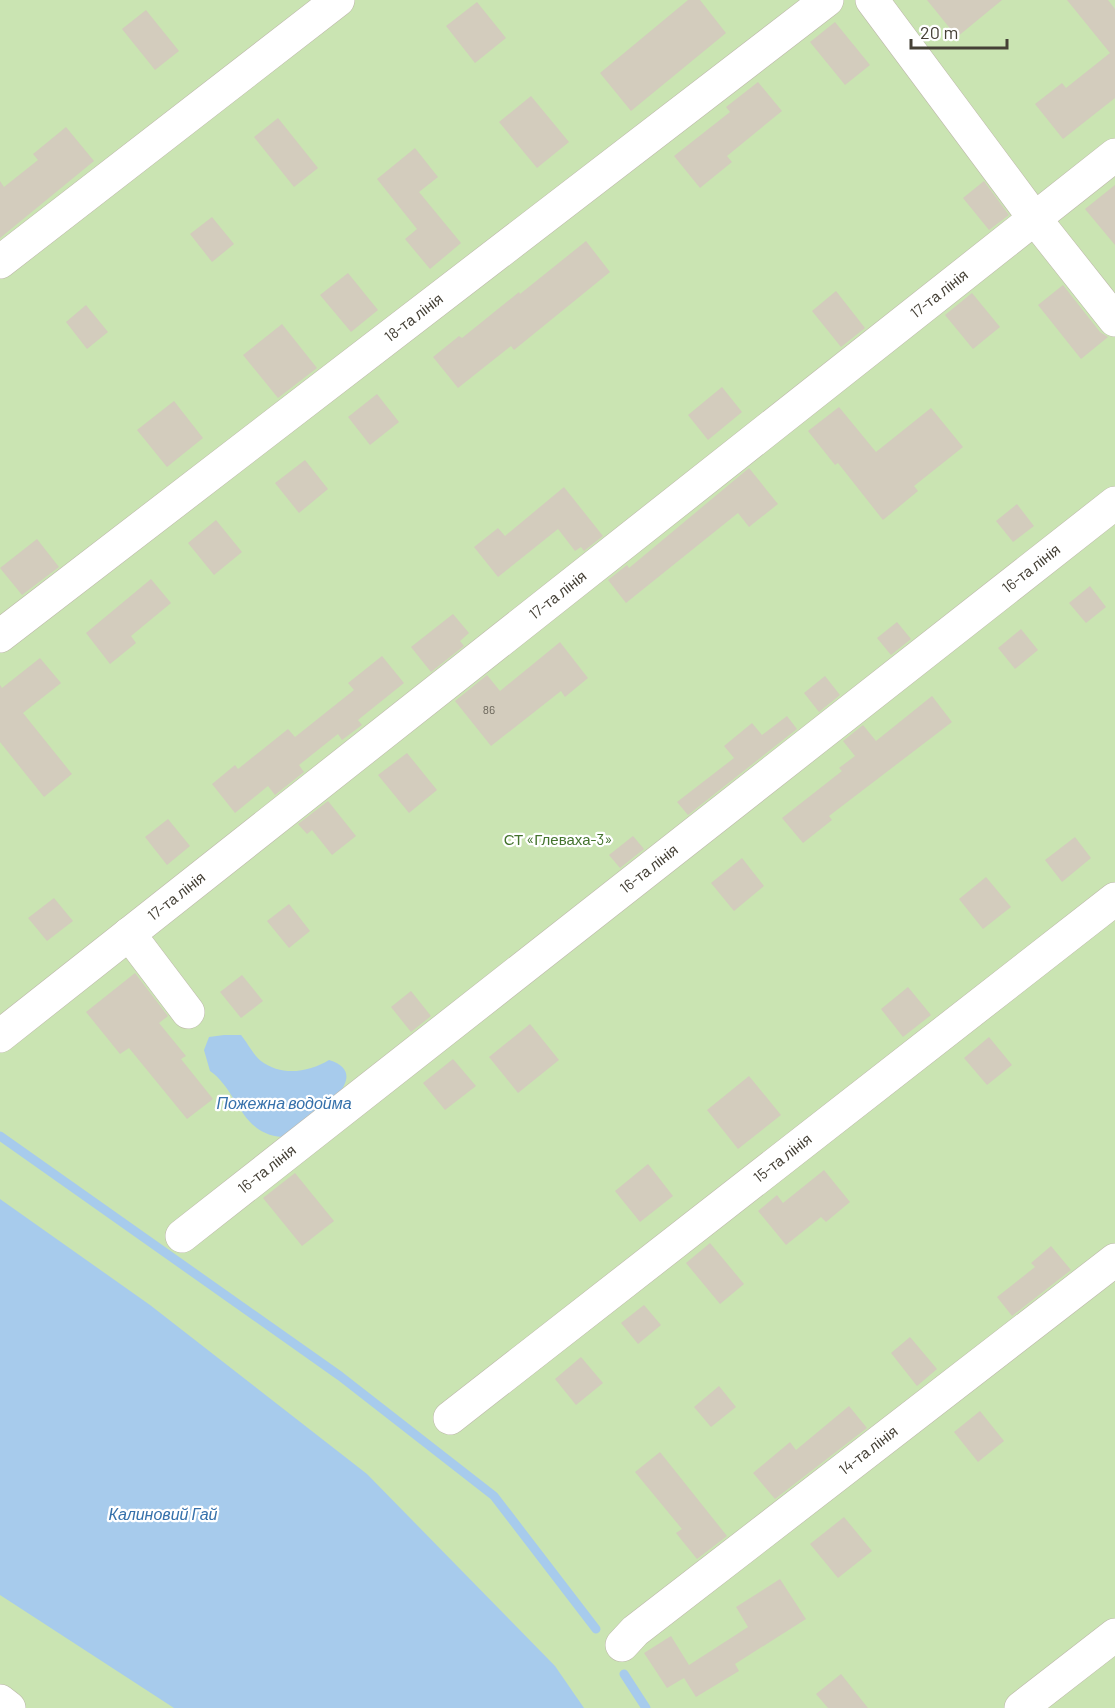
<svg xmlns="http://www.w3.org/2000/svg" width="1115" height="1708" viewBox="0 0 1115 1708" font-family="Barlow,sans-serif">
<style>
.green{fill:#cae4b2}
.water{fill:#a7cbec}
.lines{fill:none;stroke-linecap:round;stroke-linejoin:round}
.stream{stroke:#a7cbec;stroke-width:9}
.building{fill:#d3ccbd}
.minor-casing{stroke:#bdb8aa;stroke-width:34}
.minor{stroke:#fff;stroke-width:33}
.labels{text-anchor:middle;stroke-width:4.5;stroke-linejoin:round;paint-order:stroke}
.number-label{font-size:12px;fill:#686358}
.street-label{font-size:15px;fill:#454036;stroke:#fff}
.park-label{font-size:15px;fill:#43732d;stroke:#fff}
.water-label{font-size:16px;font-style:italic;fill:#3671ab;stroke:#fff}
</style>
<rect width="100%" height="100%" fill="#f2f0e7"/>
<rect class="green" x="0" y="0" width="1115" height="1708"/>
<g class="water">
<path d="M 224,1035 L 241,1035 C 247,1042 254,1056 261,1061 C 282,1077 309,1072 329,1060 C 364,1071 338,1096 323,1111 C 317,1117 311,1126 304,1131 C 300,1134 287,1137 282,1137 C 240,1134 238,1090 210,1071 L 204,1050 L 209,1037 Z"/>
<path d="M 0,1199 L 150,1305 L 367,1474 L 555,1666 L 584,1708 L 174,1708 L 0,1595 Z"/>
</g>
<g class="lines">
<g class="stream">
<path d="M 0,1136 L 340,1376 L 494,1496 L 596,1629"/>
<path d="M 624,1674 L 646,1708"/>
</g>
</g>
<g class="building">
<path d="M 688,0 L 700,0 L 726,33 L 631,111 L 600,73 Z"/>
<path d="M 927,0 L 1002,0 L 957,37 Z"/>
<path d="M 1067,0 L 1108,0 L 1115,9 L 1115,98 L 1063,139 L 1035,104 L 1062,83 L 1066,88 L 1110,53 Z"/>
<path d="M 477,2 L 506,38 L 475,63 L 446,26 Z"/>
<path d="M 146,10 L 179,51 L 155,70 L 122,29 Z"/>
<path d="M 835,22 L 870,65 L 845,85 L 810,42 Z"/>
<path d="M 758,82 L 782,111 L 727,156 L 732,162 L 700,188 L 674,156 L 730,112 L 726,107 Z"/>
<path d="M 531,96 L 569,142 L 537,168 L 499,122 Z"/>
<path d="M 278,118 L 318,168 L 294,187 L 254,137 Z"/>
<path d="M 66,127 L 94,161 L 0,238 L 0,181 L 4,187 L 38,160 L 33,154 Z"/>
<path d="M 415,148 L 438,177 L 419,192 L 461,243 L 430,269 L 405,239 L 417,229 L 377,179 Z"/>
<path d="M 984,181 L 1009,215 L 989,230 L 963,198 Z"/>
<path d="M 1115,185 L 1115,245 L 1085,209 Z"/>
<path d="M 212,217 L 234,244 L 212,262 L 190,234 Z"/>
<path d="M 586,241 L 610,272 L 514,350 L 511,346 L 458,388 L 433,357 L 459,336 L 462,338 L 519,292 L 520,294 Z"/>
<path d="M 348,273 L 378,310 L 351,332 L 320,295 Z"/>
<path d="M 1063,285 L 1100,332 L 1108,337 L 1081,359 L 1038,305 Z"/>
<path d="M 836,291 L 865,328 L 841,347 L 812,311 Z"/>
<path d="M 972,293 L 1000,327 L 973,349 L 945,315 Z"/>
<path d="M 86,305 L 108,332 L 87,349 L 66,322 Z"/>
<path d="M 282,324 L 317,368 L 278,398 L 243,355 Z"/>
<path d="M 722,387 L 742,412 L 708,440 L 688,415 Z"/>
<path d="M 377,394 L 399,422 L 370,445 L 348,417 Z"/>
<path d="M 174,401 L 203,438 L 167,467 L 137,430 Z"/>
<path d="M 839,407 L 876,452 L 931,408 L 963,447 L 914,486 L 918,491 L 883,520 L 838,463 L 835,465 L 808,431 Z"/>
<path d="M 305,460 L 328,489 L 299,513 L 275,483 Z"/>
<path d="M 749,468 L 778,504 L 749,527 L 738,513 L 626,603 L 608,580 L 627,565 L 629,568 Z"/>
<path d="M 564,487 L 603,536 L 584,551 L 581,547 L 575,551 L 558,529 L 498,577 L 474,547 L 498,528 L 505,536 Z"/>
<path d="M 1017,504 L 1034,526 L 1013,542 L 996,521 Z"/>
<path d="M 216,520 L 242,552 L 214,575 L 188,543 Z"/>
<path d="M 37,539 L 59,567 L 22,595 L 0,568 Z"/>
<path d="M 151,579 L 171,603 L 131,636 L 136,643 L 110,664 L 86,633 Z"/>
<path d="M 1090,586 L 1106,607 L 1086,623 L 1069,603 Z"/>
<path d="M 453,614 L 469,633 L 460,641 L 464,646 L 431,672 L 411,647 Z"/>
<path d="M 897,622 L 911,639 L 891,655 L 877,638 Z"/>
<path d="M 1021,629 L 1038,650 L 1015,669 L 998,648 Z"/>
<path d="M 560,642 L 588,678 L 565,697 L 561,691 L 491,746 L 455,701 L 487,675 L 500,691 Z"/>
<path d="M 382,656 L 404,683 L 358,720 L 362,725 L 342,740 L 338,734 L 299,765 L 304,772 L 275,795 L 268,786 L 235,813 L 212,784 L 235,765 L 238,769 L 288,729 L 295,737 L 354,690 L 348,683 Z"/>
<path d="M 40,658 L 61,683 L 23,713 L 72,774 L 44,797 L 0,742 L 0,685 L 2,688 Z"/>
<path d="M 825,676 L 840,695 L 819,712 L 804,693 Z"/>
<path d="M 932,696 L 952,722 L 829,816 L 832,820 L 803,843 L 782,818 L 842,771 L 839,768 L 855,756 L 843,741 L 863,725 L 876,741 Z"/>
<path d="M 787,716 L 797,729 L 688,815 L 677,802 L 734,758 L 724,746 L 752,723 L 762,735 Z"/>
<path d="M 407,753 L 437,790 L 409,813 L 378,775 Z"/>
<path d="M 328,801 L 356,836 L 332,855 L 312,830 L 307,834 L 298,824 Z"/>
<path d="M 168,819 L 190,846 L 167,865 L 145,837 Z"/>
<path d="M 633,836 L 644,849 L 620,868 L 609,855 Z"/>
<path d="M 1075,837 L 1091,858 L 1062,882 L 1045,860 Z"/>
<path d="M 742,858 L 764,886 L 734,911 L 711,883 Z"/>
<path d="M 986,877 L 1011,907 L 983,929 L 959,899 Z"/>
<path d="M 54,898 L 73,921 L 47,941 L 28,918 Z"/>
<path d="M 289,904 L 310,931 L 289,948 L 267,921 Z"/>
<path d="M 135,973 L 168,1016 L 159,1023 L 186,1056 L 181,1059 L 213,1099 L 187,1119 L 129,1048 L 120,1054 L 86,1012 Z"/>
<path d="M 242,975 L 263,1001 L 241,1018 L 220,992 Z"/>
<path d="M 908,987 L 931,1015 L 903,1037 L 881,1009 Z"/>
<path d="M 411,991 L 431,1016 L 411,1032 L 391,1007 Z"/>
<path d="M 530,1024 L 559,1060 L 518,1093 L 489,1057 Z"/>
<path d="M 989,1037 L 1012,1065 L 987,1085 L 964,1058 Z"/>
<path d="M 453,1059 L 476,1086 L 445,1110 L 423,1083 Z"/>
<path d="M 749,1076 L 781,1115 L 738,1149 L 707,1110 Z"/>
<path d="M 648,1164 L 673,1196 L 640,1222 L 615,1191 Z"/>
<path d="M 824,1170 L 850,1202 L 826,1222 L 821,1217 L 786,1245 L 758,1211 L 777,1195 L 783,1203 Z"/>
<path d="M 295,1173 L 334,1221 L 302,1246 L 263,1198 Z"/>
<path d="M 710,1243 L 744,1284 L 720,1304 L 686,1263 Z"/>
<path d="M 1051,1246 L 1071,1270 L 1012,1316 L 997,1297 L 1035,1267 L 1031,1263 Z"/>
<path d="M 644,1305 L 661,1325 L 638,1344 L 621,1323 Z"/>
<path d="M 910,1337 L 937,1369 L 917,1386 L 891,1353 Z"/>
<path d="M 581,1357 L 603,1383 L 576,1405 L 555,1379 Z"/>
<path d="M 719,1386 L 736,1407 L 711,1427 L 694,1407 Z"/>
<path d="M 849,1406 L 867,1428 L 775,1499 L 753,1473 L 790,1442 L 796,1450 Z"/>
<path d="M 980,1411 L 1004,1441 L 978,1462 L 954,1432 Z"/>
<path d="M 660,1452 L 727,1536 L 697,1559 L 676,1533 L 682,1529 L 635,1472 Z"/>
<path d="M 844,1517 L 872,1551 L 838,1578 L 810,1544 Z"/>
<path d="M 780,1579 L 806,1619 L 735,1664 L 739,1671 L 696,1697 L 684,1678 L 667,1688 L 644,1653 L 671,1636 L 689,1665 L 748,1627 L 736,1607 Z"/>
<path d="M 841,1674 L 868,1708 L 828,1708 L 816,1694 Z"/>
</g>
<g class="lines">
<g class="minor-casing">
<g id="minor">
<path d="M 872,0 L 1035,219 L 1115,320"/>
<path d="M 0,262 L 338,0"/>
<path id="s1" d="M 0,636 L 827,0"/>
<path d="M 129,934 L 188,1012"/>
<path id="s2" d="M 0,1036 L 1115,155"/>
<path id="s3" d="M 182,1236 L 1115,503"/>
<path id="s4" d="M 450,1418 L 1115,899"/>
<path id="s5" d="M 622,1645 L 635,1631 L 1115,1260"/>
<path d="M 0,1701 L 9,1708"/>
<path d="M 1021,1708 L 1115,1635"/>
</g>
</g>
<use href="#minor" class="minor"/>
</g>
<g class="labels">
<g class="number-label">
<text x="489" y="714">86</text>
</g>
<g class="street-label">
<text dy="5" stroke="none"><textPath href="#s2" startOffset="1197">17-та лінія</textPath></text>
<text dy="5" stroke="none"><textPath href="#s1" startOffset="522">18-та лінія</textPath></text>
<text dy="5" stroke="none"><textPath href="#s3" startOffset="1080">16-та лінія</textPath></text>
<text dy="5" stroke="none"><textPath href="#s2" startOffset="711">17-та лінія</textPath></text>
<text dy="5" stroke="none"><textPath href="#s3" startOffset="594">16-та лінія</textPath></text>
<text dy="5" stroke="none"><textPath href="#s2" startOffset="225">17-та лінія</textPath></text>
<text dy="5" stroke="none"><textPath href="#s4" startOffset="422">15-та лінія</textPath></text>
<text dy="5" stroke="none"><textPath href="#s3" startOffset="108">16-та лінія</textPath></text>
<text dy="5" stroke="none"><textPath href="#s5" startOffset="314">14-та лінія</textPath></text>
</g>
<g class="park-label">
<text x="558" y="845">СТ «Глеваха-3»</text>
</g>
<g class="water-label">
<text x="284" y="1109">Пожежна водойма</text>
<text x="163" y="1520">Калиновий Гай</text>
</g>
</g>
<path d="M911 39v9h96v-9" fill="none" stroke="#454036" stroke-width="3"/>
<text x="920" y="39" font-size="18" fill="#454036" stroke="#ffffff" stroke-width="4.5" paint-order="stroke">20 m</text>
</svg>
